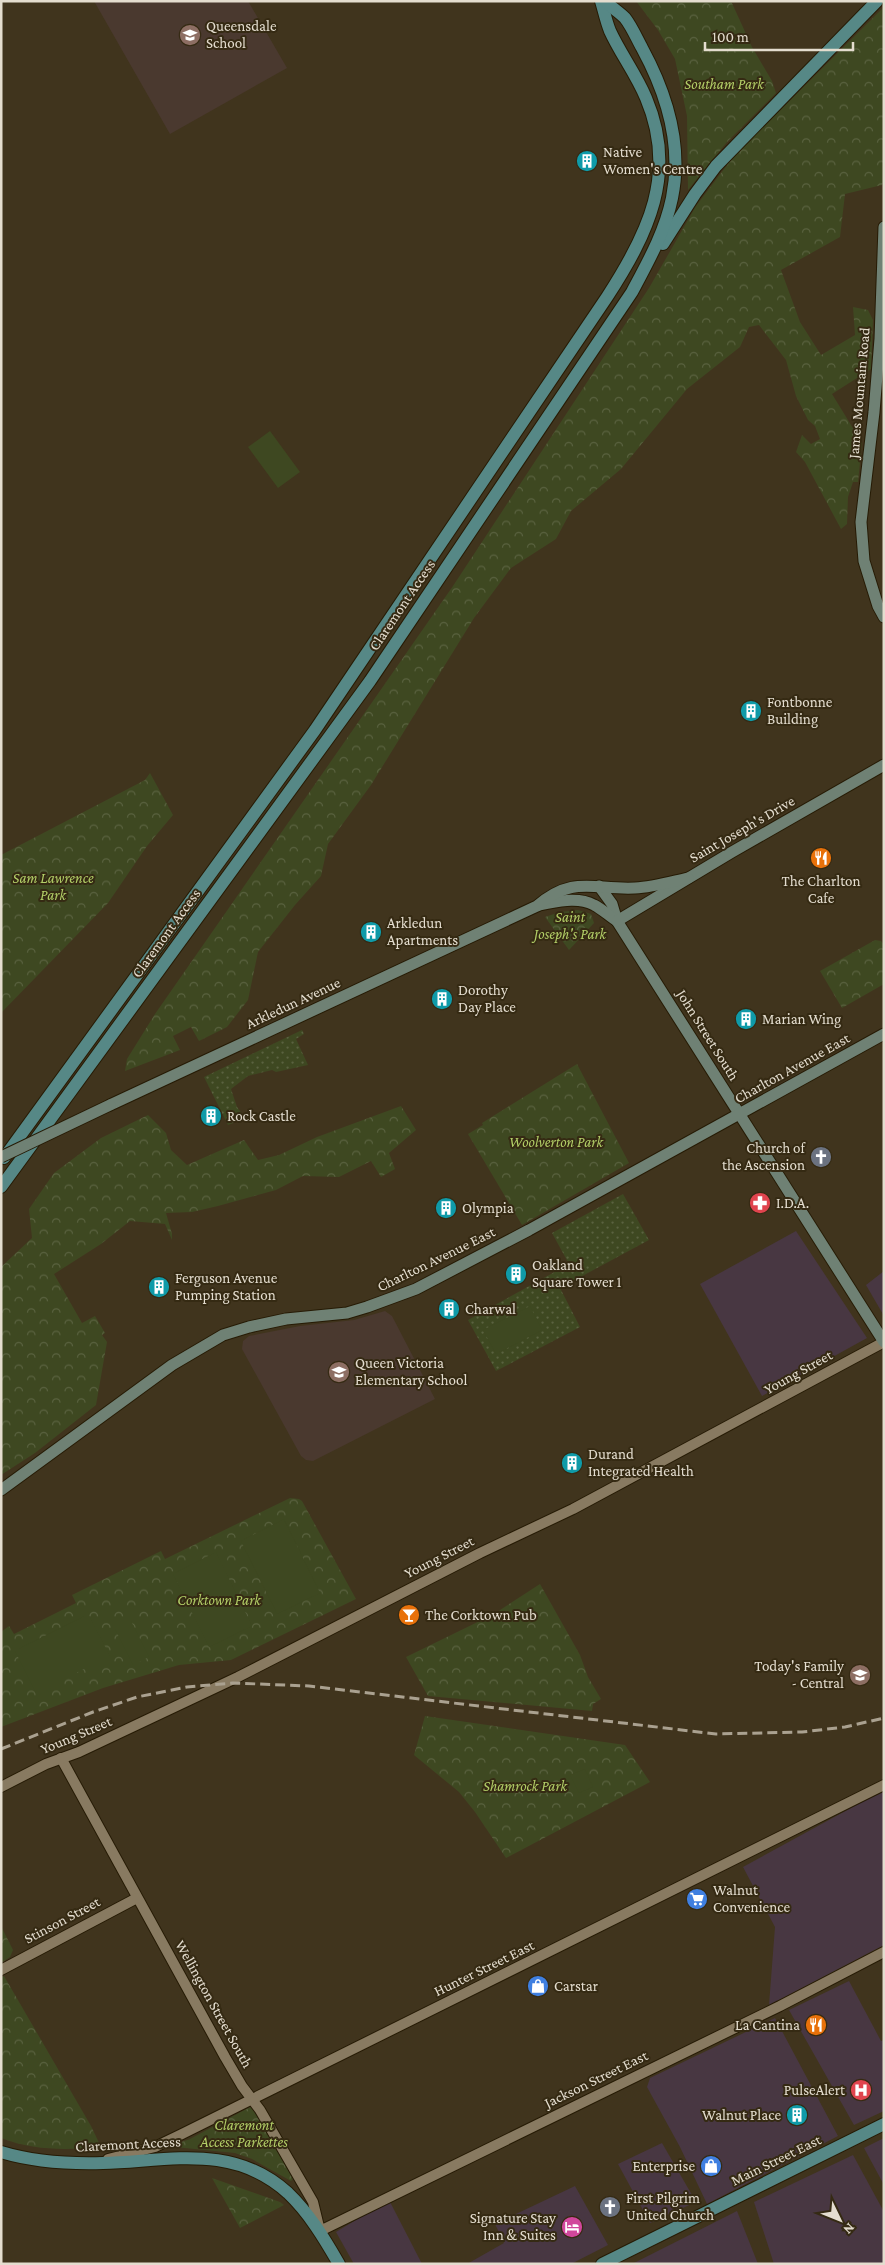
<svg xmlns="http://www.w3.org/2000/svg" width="885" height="2265" viewBox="0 0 885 2265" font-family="'Crimson Pro',serif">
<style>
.commercial{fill:#483742}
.education{fill:#4a392f}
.grass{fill:url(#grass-dots)}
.forest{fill:url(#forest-crowns)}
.garden{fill:#3e4821}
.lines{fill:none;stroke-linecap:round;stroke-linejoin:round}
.tertiary-casing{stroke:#261b05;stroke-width:12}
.secondary-casing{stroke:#261b05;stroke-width:13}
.primary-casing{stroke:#261b05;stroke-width:14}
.tertiary{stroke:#887a61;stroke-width:10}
.secondary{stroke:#6f8174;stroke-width:11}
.primary{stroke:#568886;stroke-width:12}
.rail{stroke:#aaa190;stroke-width:3;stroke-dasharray:10 5;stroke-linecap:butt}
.secondary-bridge-casing{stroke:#261b05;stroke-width:13;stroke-linecap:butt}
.secondary-bridge{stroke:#6f8174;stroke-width:11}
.labels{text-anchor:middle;stroke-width:4;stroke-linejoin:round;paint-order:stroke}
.poi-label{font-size:15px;fill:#e4ddcf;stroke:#352a13;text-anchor:start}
.park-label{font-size:15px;font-style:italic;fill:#b2ce67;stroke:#352a13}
.street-label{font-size:15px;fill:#e4ddcf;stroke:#352a13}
</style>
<defs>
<pattern id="grass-dots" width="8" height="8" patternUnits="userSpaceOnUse" patternTransform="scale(1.25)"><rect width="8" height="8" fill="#3e4821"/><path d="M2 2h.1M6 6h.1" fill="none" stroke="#5a6240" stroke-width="1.8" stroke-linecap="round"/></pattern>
<pattern id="forest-crowns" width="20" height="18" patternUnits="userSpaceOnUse" patternTransform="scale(1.25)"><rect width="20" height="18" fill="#3e4821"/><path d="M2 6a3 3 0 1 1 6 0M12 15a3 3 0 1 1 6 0" fill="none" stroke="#5a6240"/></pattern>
</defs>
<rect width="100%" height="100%" fill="#40341d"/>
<g class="commercial">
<path d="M 796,1231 L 867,1338 L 762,1396 L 700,1284 Z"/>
<path d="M 884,1271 L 884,1316 L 866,1285 Z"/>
<path d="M 884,1790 L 884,1945 L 769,2005 L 775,1927 L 743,1867 Z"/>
<path d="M 849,1981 L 881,2041 L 884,2040 L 884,2111 L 854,2125 L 789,2010 Z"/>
<path d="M 775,2018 L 838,2136 L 707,2204 L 680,2147 L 647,2087 L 650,2078 Z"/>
<path d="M 884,2138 L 884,2185 L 864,2148 Z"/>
<path d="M 662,2143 L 696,2202 L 650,2223 L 618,2164 Z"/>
<path d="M 853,2155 L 884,2212 L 884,2264 L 774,2264 L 754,2202 Z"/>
<path d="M 575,2186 L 608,2245 L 571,2264 L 467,2264 L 504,2243 L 495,2224 Z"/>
<path d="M 389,2200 L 422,2264 L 354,2264 L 336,2232 Z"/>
<path d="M 737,2211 L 758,2264 L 632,2264 Z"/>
</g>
<g class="education">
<path d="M 94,1 L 248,1 L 287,68 L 170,134 Z"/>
<path d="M 385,1311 L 392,1316 L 435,1399 L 313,1461 L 306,1460 L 301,1456 L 242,1349 L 243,1341 L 249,1336 L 300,1326 L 354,1320 Z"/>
</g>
<g class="grass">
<path d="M 302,1030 L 304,1034 L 296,1039 L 308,1065 L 276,1072 L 272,1070 L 248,1076 L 231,1089 L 237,1107 L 245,1118 L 228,1125 L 204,1077 Z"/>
<path d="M 623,1194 L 649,1240 L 560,1288 L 580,1327 L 496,1371 L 468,1320 L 569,1264 L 552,1233 Z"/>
</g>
<g class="forest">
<path d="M 636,1 L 731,1 L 752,47 L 772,81 L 776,93 L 727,142 L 688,190 L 687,116 L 675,59 L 658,30 Z"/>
<path d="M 884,7 L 884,179 L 882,185 L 845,194 L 840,237 L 781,270 L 800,322 L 821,355 L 855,335 L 853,307 L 868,310 L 873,320 L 871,369 L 832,394 L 862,443 L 858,482 L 853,482 L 848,497 L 847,524 L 841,529 L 805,462 L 796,452 L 802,435 L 811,444 L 820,439 L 815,426 L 808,420 L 796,396 L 786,360 L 759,325 L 749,327 L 740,347 L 687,389 L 621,469 L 571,511 L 556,539 L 511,568 L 474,618 L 371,785 L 328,844 L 321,876 L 295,905 L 258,952 L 248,1000 L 227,1027 L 199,1041 L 191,1027 L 173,1036 L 180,1050 L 125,1071 L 127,1059 L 155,1014 L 453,586 L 649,288 L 696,206 L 734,156 Z"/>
<path d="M 150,773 L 173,815 L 147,846 L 108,903 L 1,1013 L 1,855 L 145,780 Z"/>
<path d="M 578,910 L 591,914 L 594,923 L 569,950 L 545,917 L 560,912 Z"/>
<path d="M 875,940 L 881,941 L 884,945 L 884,984 L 842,1008 L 820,971 Z"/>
<path d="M 577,1064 L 629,1163 L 522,1225 L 468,1134 L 483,1125 L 482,1123 Z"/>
<path d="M 401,1106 L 416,1130 L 389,1153 L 395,1169 L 381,1177 L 371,1161 L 339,1177 L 303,1176 L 276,1190 L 218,1206 L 192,1212 L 166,1213 L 172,1234 L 172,1240 L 165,1224 L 130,1221 L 101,1244 L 54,1274 L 82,1323 L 95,1316 L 105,1333 L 102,1335 L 107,1342 L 96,1405 L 35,1453 L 1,1475 L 1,1267 L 32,1238 L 29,1209 L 54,1173 L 101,1138 L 148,1115 L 166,1133 L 171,1150 L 187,1165 L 244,1140 L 258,1160 L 279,1155 L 317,1137 Z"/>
<path d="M 290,1498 L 299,1499 L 302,1501 L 356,1599 L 231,1660 L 179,1665 L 103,1688 L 1,1727 L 1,1632 L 9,1626 L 14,1634 L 76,1603 L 72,1595 L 161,1551 L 165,1559 Z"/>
<path d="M 540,1584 L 580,1655 L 588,1677 L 601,1699 L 593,1704 L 592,1711 L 428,1696 L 406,1657 L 494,1614 Z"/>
<path d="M 425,1716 L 625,1745 L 650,1782 L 506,1858 L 475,1812 L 459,1792 L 414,1755 Z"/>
<path d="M 1,1926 L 13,1950 L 10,1957 L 1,1963 Z"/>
<path d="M 4,1976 L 91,2126 L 101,2147 C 67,2150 34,2151 1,2138 L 1,1978 Z"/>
<path d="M 250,2107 L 254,2110 L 293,2179 L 291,2181 L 252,2159 L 235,2153 L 175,2147 L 176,2144 L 190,2139 Z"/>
<path d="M 212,2178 L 280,2202 L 284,2205 L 240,2228 Z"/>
</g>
<g class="garden">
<path d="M 270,431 L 300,472 L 278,488 L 248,447 Z"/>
<path d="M 530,1306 L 542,1330 L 496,1354 L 483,1330 Z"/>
<path d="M 284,1519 L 320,1593 L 277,1614 L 241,1541 Z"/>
<path d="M 216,1552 L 252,1626 L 209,1647 L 173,1574 Z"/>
<path d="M 88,1614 L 110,1656 L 36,1693 L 15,1651 Z"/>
<path d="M 131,1621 L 149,1657 L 133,1665 L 115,1629 Z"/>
<path d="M 585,1769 L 593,1787 L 579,1793 L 570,1775 Z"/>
</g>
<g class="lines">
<g class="tertiary-casing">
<g id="tertiary">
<path d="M 61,1758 L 225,2057 L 242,2086 L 260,2110 L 313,2202 L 320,2231 L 780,2006 L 884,1952"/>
<path d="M 1,1787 L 46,1764 L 79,1752 L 238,1677 L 480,1553 L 573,1509 L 884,1342"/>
<path d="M 1,1970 L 137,1898"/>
<path d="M 108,2159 L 155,2147 L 182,2134 L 884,1785"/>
</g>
</g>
<g class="secondary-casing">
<g id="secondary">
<path d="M 884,227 L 880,339 L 874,412 L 861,522 L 864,561 L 878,606 L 884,617"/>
<path d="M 599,886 L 612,904 L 617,921"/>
<path d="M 539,905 C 557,902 577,896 594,905 C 602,909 609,916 617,921 L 884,1342"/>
<path d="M 617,921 L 732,852 L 884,765"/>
<path d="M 110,1105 L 537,906 C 573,875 593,890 635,888 C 653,887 670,882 688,878"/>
<path d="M 1,1490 L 172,1365 L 223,1335 L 249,1327 L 286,1319 L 347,1313 L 367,1307 L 416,1289 L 529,1230 L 884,1034"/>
</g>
</g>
<g class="primary-casing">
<g id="primary">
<path d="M 663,244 L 695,194 L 716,166 L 877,1"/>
<path d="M 4,1158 L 315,730 L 607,297 C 648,234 678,173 646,98 C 636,74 620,53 610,31 C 606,21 604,11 601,1"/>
<path d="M 1,1187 L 370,681 L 632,292 C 648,262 665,232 672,198 C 683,145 667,94 642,48 C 637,39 632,27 625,18 C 619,12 611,7 605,1"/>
<path d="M 1,2152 C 34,2162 69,2164 103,2163 C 169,2161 233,2143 288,2193 C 309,2213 324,2238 339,2264"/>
<path d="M 602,2264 L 884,2124"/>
</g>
</g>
<use href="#tertiary" class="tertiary"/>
<use href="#secondary" class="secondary"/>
<use href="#primary" class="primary"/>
<path class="rail" d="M 1,1749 L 93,1712 L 137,1697 L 187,1687 L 233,1683 L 309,1686 L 716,1734 L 802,1732 L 845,1727 L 884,1718"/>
<g class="secondary-bridge-casing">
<path id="secondary-bridge" d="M 1,1157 L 110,1105"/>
</g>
<use href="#secondary-bridge" class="secondary-bridge"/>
</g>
<defs>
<g id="school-disc" transform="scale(1.125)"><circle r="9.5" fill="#8d6e63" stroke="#352a13"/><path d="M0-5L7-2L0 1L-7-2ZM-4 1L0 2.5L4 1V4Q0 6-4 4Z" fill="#fff"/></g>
<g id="building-disc" transform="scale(1.125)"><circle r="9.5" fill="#0f9aa8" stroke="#352a13"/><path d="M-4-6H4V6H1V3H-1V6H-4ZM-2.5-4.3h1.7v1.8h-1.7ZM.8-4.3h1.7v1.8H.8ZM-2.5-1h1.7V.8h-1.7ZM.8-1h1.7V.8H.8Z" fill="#fff"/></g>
<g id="restaurant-disc" transform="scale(1.125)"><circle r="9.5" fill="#e8710a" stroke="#352a13"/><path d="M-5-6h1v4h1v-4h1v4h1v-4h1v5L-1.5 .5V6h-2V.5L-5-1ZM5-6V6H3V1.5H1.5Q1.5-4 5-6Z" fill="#fff"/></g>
<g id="church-disc" transform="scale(1.125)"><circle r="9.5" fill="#6b7280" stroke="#352a13"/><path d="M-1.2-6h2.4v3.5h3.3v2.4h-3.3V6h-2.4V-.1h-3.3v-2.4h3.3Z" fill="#fff"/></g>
<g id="pharmacy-disc" transform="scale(1.125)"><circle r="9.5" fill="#e0444e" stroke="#352a13"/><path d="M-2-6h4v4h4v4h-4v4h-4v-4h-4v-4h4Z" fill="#fff"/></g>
<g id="bar-disc" transform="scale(1.125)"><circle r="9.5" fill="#e8710a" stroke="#352a13"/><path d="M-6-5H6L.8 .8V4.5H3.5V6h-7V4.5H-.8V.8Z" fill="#fff"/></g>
<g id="supermarket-disc" transform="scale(1.125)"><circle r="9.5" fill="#3f7fe0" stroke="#352a13"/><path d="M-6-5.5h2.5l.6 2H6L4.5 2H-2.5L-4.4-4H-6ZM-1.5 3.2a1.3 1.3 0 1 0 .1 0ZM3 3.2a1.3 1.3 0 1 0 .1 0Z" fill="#fff"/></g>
<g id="shop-disc" transform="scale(1.125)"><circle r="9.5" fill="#3f7fe0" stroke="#352a13"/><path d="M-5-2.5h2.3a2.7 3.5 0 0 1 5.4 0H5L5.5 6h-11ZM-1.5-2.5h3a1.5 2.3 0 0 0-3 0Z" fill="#fff"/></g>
<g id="hospital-disc" transform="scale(1.125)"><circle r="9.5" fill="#e0444e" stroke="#352a13"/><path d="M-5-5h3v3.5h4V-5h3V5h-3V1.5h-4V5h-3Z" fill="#fff"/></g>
<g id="hotel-disc" transform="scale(1.125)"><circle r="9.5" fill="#d1479c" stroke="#352a13"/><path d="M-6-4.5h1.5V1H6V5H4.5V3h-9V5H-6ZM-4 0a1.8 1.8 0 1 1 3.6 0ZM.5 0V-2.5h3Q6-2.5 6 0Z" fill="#fff"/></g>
</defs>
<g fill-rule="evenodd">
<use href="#school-disc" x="190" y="35"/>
<use href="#building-disc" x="587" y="161"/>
<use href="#building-disc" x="751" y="711"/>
<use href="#restaurant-disc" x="821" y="858"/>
<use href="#building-disc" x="371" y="932"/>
<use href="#building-disc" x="442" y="999"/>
<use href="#building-disc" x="746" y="1019"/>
<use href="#building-disc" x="211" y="1116"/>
<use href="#church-disc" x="821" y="1157"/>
<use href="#pharmacy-disc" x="760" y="1203"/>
<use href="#building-disc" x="446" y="1208"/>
<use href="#building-disc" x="516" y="1274"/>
<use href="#building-disc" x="159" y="1287"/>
<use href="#building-disc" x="449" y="1309"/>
<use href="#school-disc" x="339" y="1372"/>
<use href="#building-disc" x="572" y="1463"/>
<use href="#bar-disc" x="409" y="1615"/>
<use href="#school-disc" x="860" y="1675"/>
<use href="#supermarket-disc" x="697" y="1899"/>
<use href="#shop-disc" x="538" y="1986"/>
<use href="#restaurant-disc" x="816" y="2025"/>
<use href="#hospital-disc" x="861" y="2090"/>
<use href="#building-disc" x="797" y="2115"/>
<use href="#shop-disc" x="711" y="2166"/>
<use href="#church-disc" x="610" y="2207"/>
<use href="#hotel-disc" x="572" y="2227"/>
</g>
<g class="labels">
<g class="poi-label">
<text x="206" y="31">Queensdale<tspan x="206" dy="17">School</tspan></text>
<text x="603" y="157">Native<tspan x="603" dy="17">Women's Centre</tspan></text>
<text x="767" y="707">Fontbonne<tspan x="767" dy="17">Building</tspan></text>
<text x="821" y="886" text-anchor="middle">The Charlton<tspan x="821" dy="17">Cafe</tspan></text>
<text x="387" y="928">Arkledun<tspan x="387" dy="17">Apartments</tspan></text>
<text x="458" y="995">Dorothy<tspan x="458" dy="17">Day Place</tspan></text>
<text x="762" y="1024">Marian Wing</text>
<text x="227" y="1121">Rock Castle</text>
<text x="805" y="1153" text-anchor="end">Church of<tspan x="805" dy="17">the Ascension</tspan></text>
<text x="776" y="1208">I.D.A.</text>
<text x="462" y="1213">Olympia</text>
<text x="532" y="1270">Oakland<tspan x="532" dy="17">Square Tower 1</tspan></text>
<text x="175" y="1283">Ferguson Avenue<tspan x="175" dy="17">Pumping Station</tspan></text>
<text x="465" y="1314">Charwal</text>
<text x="355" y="1368">Queen Victoria<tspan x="355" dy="17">Elementary School</tspan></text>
<text x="588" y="1459">Durand<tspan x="588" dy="17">Integrated Health</tspan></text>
<text x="425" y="1620">The Corktown Pub</text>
<text x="844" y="1671" text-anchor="end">Today's Family<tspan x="844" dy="17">- Central</tspan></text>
<text x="713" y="1895">Walnut<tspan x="713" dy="17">Convenience</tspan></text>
<text x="554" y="1991">Carstar</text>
<text x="800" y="2030" text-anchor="end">La Cantina</text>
<text x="845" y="2095" text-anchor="end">PulseAlert</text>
<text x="781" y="2120" text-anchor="end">Walnut Place</text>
<text x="695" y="2171" text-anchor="end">Enterprise</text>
<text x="626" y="2203">First Pilgrim<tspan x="626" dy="17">United Church</tspan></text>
<text x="556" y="2223" text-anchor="end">Signature Stay<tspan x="556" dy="17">Inn &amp; Suites</tspan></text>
</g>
<g class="park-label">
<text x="724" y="89">Southam Park</text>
<text x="53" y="883">Sam Lawrence<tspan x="53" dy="17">Park</tspan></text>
<text x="570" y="922">Saint<tspan x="570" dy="17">Joseph's Park</tspan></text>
<text x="556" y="1147">Woolverton Park</text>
<text x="219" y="1605">Corktown Park</text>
<text x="525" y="1791">Shamrock Park</text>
<text x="244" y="2130">Claremont<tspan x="244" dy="17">Access Parkettes</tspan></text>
</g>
<g class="street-label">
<text transform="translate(859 393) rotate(-85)" y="5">James Mountain Road</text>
<text transform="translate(402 605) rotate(-56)" y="5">Claremont Access</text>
<text transform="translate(742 829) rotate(-30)" y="5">Saint Joseph's Drive</text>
<text transform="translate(166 933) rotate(-54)" y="5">Claremont Access</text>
<text transform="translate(293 1003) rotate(-25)" y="5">Arkledun Avenue</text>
<text transform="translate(708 1035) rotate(58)" y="5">John Street South</text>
<text transform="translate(792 1068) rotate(-29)" y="5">Charlton Avenue East</text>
<text transform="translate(436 1259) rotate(-26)" y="5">Charlton Avenue East</text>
<text transform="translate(798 1372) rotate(-29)" y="5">Young Street</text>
<text transform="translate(439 1557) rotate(-27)" y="5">Young Street</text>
<text transform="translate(76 1735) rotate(-23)" y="5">Young Street</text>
<text transform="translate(62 1920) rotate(-28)" y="5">Stinson Street</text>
<text transform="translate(484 1968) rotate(-26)" y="5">Hunter Street East</text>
<text transform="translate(214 2004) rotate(61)" y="5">Wellington Street South</text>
<text transform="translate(596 2079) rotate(-26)" y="5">Jackson Street East</text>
<text transform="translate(128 2144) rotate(-3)" y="5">Claremont Access</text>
<text transform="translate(776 2160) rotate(-26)" y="5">Main Street East</text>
</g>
</g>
<rect width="885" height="2265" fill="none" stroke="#e4ddcf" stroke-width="5"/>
<g transform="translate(840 2220) rotate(133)" stroke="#352a13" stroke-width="4" paint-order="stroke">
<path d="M0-4L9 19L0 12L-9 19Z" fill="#e4ddcf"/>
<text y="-8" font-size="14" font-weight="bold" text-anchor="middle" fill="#e4ddcf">N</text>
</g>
<path d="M705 42v8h148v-8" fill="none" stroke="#e4ddcf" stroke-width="2.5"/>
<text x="712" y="42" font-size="15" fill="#e4ddcf" stroke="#352a13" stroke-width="4" paint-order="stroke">100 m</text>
</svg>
